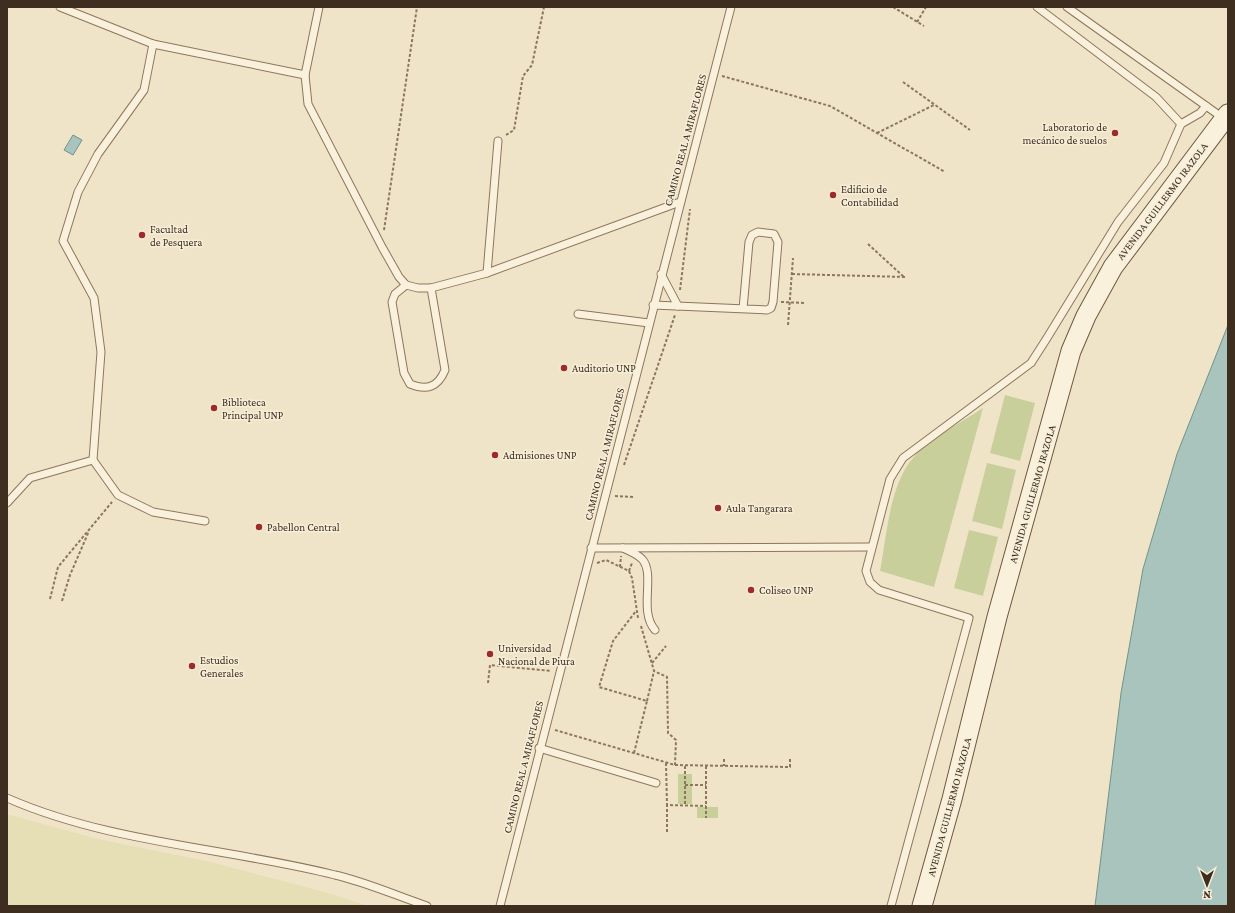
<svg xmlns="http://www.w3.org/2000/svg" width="1235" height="913" viewBox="0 0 1235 913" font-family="'Crimson Pro',serif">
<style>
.farmland{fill:#e6deb5}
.green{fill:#c9cf9b}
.water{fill:#a9c4bc;stroke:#6f938a}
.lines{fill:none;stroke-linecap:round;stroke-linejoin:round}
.lane-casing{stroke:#8d765c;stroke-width:9}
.secondary-casing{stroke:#6f573f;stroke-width:21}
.path{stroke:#8d765c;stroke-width:2;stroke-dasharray:3 2;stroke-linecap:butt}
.lane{stroke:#faf1dc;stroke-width:7}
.secondary{stroke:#faf1dc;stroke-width:19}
.poi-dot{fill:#9e2a2b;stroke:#f7eed8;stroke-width:1.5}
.labels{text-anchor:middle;stroke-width:3;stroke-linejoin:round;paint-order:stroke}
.poi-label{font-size:11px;fill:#3d2e20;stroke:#f7eed8;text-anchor:start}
.street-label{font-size:11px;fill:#3d2e20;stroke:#f7eed8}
</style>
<rect width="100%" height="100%" fill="#f0e4c8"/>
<path class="farmland" d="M 7,814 L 98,839 L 211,862 L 328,893 L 368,906 L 7,906 Z"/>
<g class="green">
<path d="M 1005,395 L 1035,403 L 1020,461 L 990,453 Z"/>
<path d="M 983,408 L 934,587 L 880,571 C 887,535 889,486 913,458 C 929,438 961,423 983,408 Z"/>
<path d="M 987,463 L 1016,470 L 1002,529 L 972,521 Z"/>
<path d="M 969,530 L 998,537 L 983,596 L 954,588 Z"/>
<rect x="678" y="774" width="14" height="30"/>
<rect x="697" y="807" width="21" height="11"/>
</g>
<g class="water">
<path d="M 73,135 L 82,140 L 73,155 L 64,150 Z"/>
<path d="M 1228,325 L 1228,906 L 1095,906 L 1121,693 L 1143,569 L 1177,454 Z"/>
</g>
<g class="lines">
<g class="lane-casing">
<g id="lane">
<path d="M 60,7 L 153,44 L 305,75 L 319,7"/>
<path d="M 1037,7 L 1156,97 L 1181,124"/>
<path d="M 1067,7 L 1223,118"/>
<path d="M 305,75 L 308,104 L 382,247 L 399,277 L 406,285 L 418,288 L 431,288 L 487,273 L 680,202"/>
<path d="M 487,273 L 498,141"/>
<path d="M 661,274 L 678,306"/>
<path d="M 406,285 L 395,294 L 392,302 L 404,373 L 410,384 C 427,391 438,387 445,370 L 431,288"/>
<path d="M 653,305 L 767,310 L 771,308 L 773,302 L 778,242 L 774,234 L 758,232 L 752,235 L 749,242 L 743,309"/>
<path d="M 578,314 L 649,323"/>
<path d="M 93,460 L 101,352 L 94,298 L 63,241 L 78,192 L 98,154 L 144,90 L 153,44"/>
<path d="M 7,503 L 30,478 L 93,460 L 118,495 L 153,512 L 205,521"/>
<path d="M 591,548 L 871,547"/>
<path d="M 623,548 C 630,551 637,554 642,559 C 656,574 638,611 655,630"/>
<path d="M 539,748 L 656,783"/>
<path d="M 7,798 C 109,843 228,848 335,875 C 366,882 397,896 427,906"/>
<path d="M 500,906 L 731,7"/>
<path d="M 891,906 L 969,618 L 879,590 L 870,582 L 866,571 L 890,479 L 903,458 L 1031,363 L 1047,338 L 1118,222 L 1164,163 L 1181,124 L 1200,113 L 1206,106"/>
</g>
</g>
<g class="secondary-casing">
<path id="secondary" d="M 922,906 L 952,799 L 997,617 L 1071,351 L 1086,316 L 1113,267 L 1228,114"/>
</g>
<g class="path">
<path d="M 893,7 L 924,26"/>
<path d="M 917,22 L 926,7"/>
<path d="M 722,76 L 830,106 L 945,172"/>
<path d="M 903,82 L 970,130"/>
<path d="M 877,133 L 934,105"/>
<path d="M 506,135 L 514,130 L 523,76 L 532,65 L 544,7"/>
<path d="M 384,230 L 417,7"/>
<path d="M 868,244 L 904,277"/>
<path d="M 792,274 L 905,277"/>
<path d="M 680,290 L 690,209"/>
<path d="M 781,302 L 806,303"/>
<path d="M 788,325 L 793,258"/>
<path d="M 624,465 L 675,315"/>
<path d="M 615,496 L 634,497"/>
<path d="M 597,563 L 606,560 L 629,571 L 632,578 L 638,618"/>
<path d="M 620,567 L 621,556"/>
<path d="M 629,571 L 632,563"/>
<path d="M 50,599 L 58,567 L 112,502"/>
<path d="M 62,601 L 70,575 L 89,531"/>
<path d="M 641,626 L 654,671 L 667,677 L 668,733 L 676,740 L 675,765"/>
<path d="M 652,663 L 666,646"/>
<path d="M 488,683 L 490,665 L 551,671"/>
<path d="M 647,701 L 654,671"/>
<path d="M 555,730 L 675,765 L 790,767 L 790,758"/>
<path d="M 634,753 L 647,701 L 599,687 L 613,641 L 636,611"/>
<path d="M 724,759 L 724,766"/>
<path d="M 666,763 L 667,805"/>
<path d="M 685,766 L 685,805"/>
<path d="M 706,766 L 706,818"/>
<path d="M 685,785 L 706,785"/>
<path d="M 667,832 L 667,805 L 706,806"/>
</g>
<use href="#lane" class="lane"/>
<use href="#secondary" class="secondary"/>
</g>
<g class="poi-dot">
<circle cx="1115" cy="133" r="4"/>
<circle cx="833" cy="195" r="4"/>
<circle cx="142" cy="235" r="4"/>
<circle cx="564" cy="368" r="4"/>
<circle cx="214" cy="408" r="4"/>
<circle cx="495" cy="455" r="4"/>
<circle cx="718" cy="508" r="4"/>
<circle cx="259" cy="527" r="4"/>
<circle cx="751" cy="590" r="4"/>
<circle cx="490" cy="654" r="4"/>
<circle cx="192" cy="666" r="4"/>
</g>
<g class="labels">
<g class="poi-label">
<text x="1107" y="131" text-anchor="end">Laboratorio de<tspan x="1107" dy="13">mecánico de suelos</tspan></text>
<text x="841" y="193">Edificio de<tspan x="841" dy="13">Contabilidad</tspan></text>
<text x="150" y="233">Facultad<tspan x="150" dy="13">de Pesquera</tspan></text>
<text x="572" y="372">Auditorio UNP</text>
<text x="222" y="406">Biblioteca<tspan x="222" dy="13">Principal UNP</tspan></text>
<text x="503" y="459">Admisiones UNP</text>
<text x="726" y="512">Aula Tangarara</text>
<text x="267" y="531">Pabellon Central</text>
<text x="759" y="594">Coliseo UNP</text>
<text x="498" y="652">Universidad<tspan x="498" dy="13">Nacional de Piura</tspan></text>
<text x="200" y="664">Estudios<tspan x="200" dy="13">Generales</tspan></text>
</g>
<g class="street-label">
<text transform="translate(685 140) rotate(-75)" y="4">CAMINO REAL A MIRAFLORES</text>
<text transform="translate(1162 201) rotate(-53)" y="4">AVENIDA GUILLERMO IRAZOLA</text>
<text transform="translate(604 454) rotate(-76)" y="4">CAMINO REAL A MIRAFLORES</text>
<text transform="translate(1032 494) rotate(-74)" y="4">AVENIDA GUILLERMO IRAZOLA</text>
<text transform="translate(523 767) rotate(-76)" y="4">CAMINO REAL A MIRAFLORES</text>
<text transform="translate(949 807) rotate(-75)" y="4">AVENIDA GUILLERMO IRAZOLA</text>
</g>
</g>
<rect width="1235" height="913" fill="none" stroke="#3d2e20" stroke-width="16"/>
<g transform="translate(1207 885) rotate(180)" stroke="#f7eed8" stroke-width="3" paint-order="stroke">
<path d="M0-3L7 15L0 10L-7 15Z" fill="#3d2e20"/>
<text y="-6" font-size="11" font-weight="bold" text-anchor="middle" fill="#3d2e20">N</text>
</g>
</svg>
